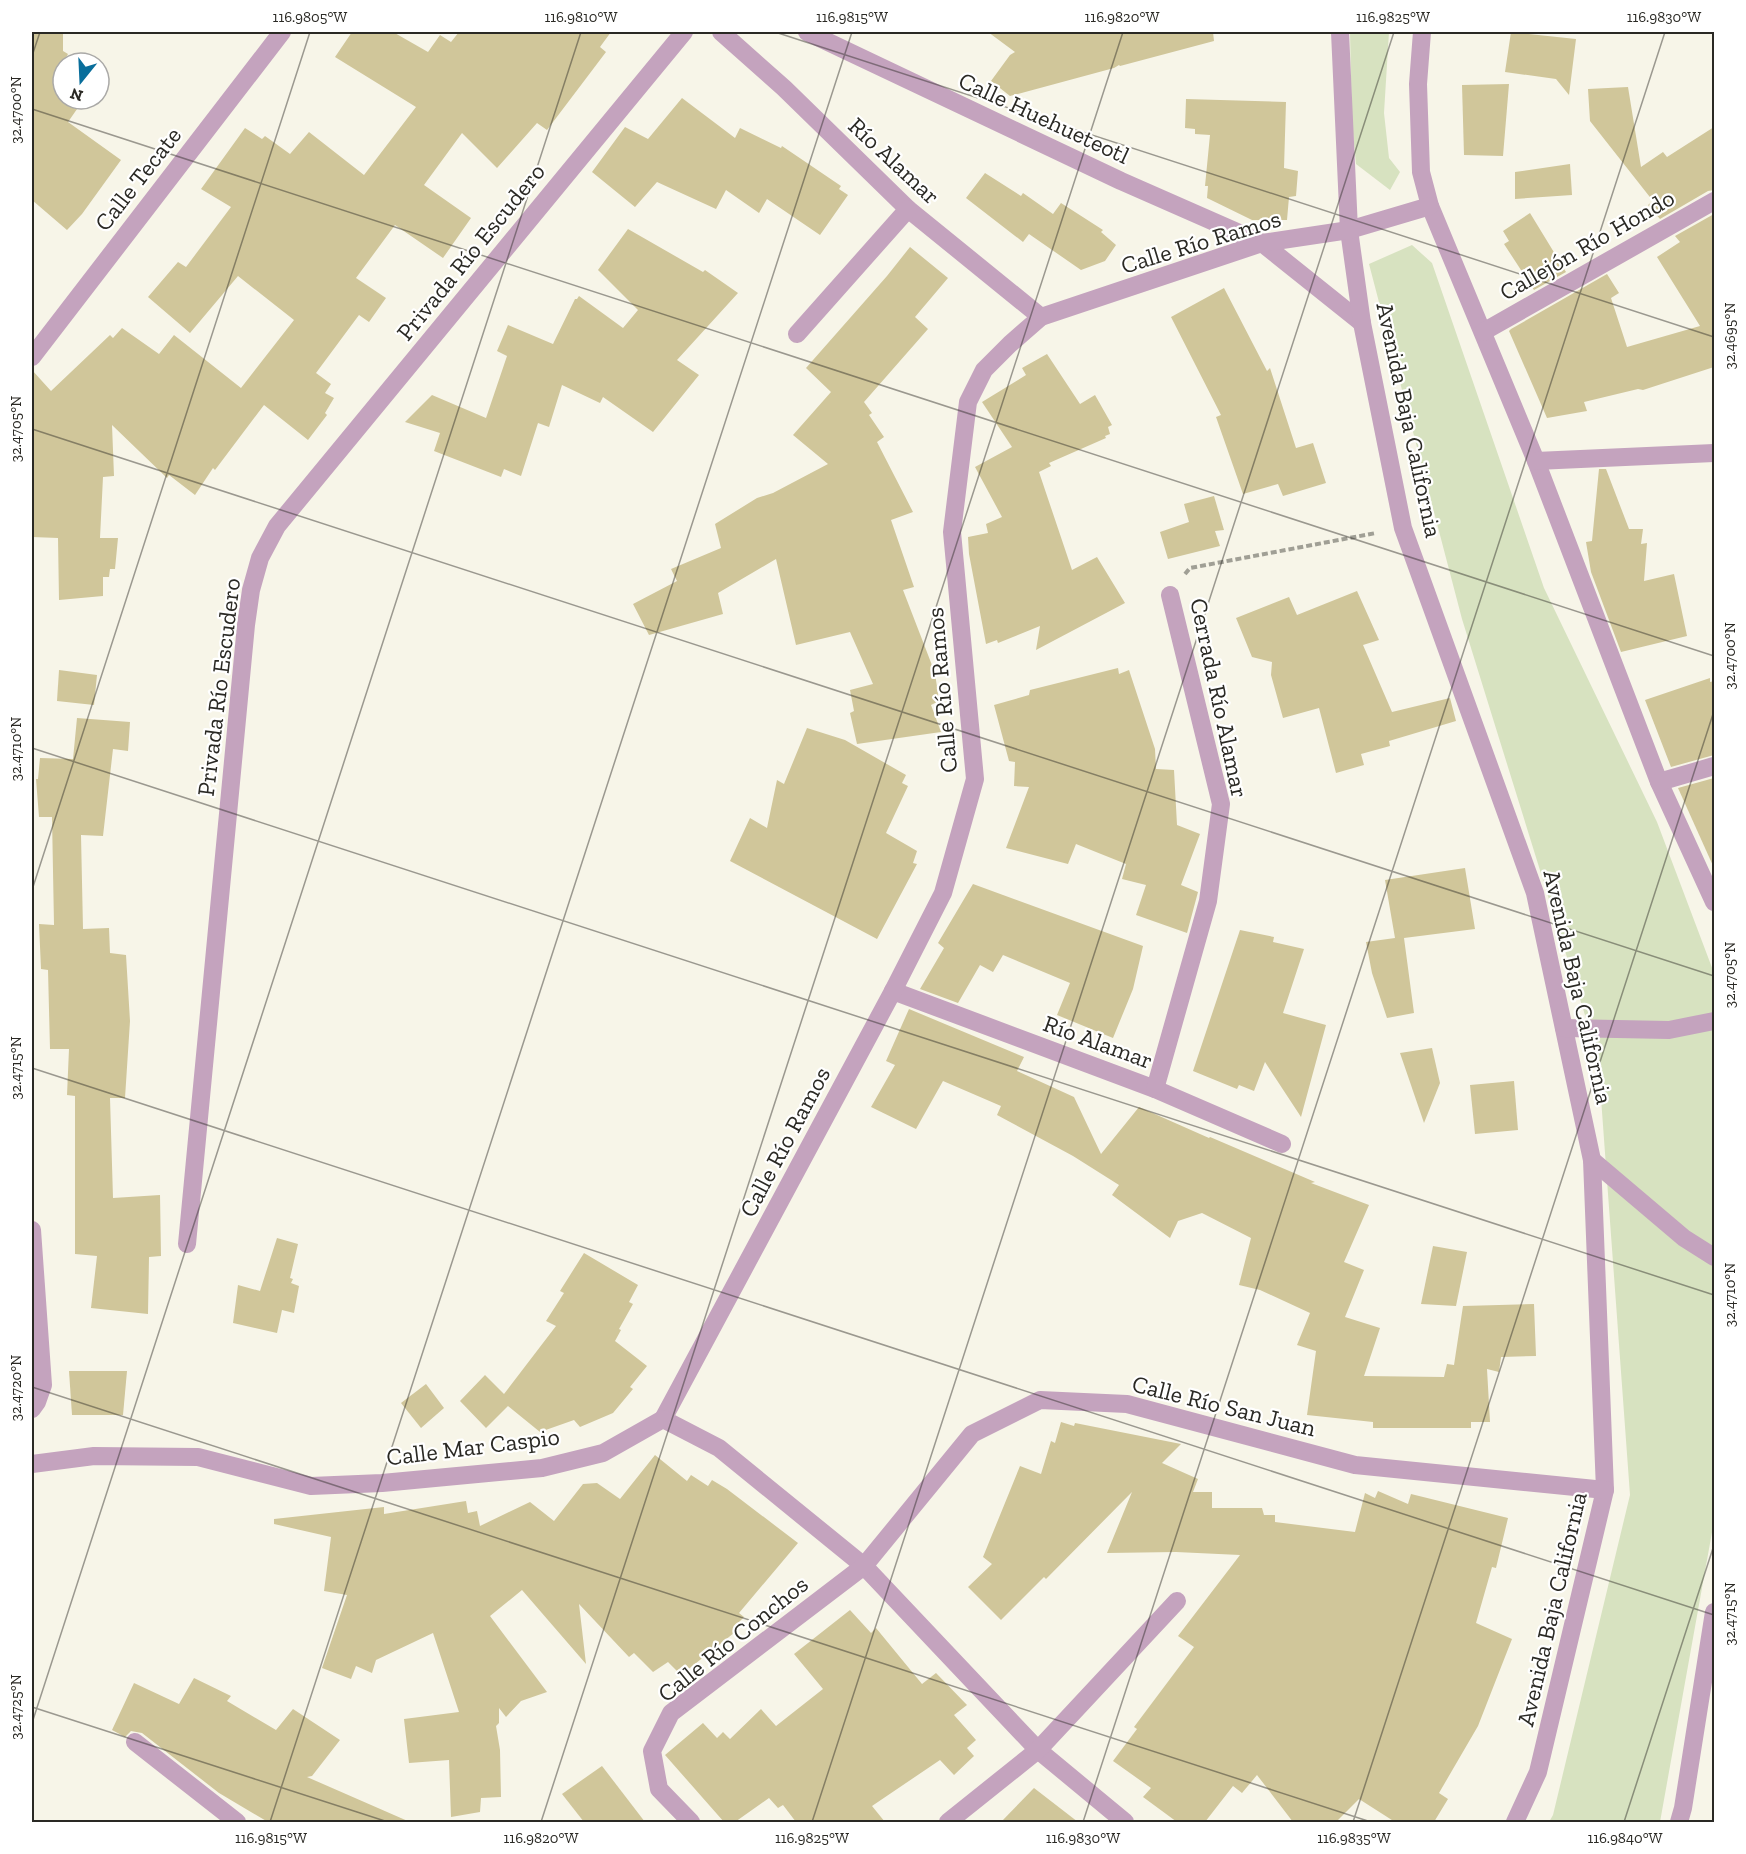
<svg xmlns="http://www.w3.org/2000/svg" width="1746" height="1854" viewBox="0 0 1746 1854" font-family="'Zilla Slab',serif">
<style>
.park{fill:#d7e2c0}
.building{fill:#d0c69a}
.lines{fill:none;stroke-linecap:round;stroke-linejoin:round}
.path{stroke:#a09f95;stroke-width:4;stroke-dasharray:6 3;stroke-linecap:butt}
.minor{stroke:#c4a3be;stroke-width:18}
.ticks{fill:none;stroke:#2a2924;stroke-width:1.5;stroke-opacity:0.45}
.labels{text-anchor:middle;stroke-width:4.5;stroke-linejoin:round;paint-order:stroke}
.street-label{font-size:24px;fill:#2a2924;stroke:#fff}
.neatline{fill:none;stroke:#2a2924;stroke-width:2}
.ticks-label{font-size:15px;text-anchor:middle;fill:#2a2924}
</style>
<rect width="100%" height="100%" fill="#f7f5e8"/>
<g class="park">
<path d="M 1350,32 L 1389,32 L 1384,113 L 1389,158 L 1400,172 L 1390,190 L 1356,164 L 1352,123 Z"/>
<path d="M 1412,245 L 1432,263 L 1544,588 L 1657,822 L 1714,973 L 1714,1521 L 1660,1822 L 1549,1822 L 1553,1815 L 1630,1495 L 1598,1057 L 1462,619 L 1369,264 Z"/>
</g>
<g class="building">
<path d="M 32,32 L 63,32 L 63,51 L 68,54 L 63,63 L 63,99 L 84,99 L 68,122 L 121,160 L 82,214 L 67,230 L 32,200 Z"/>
<path d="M 352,32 L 393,32 L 428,52 L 440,35 L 451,42 L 459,32 L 611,32 L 600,47 L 606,52 L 547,130 L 537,123 L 497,168 L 462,133 L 424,185 L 471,218 L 443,258 L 395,225 L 356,278 L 386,298 L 369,322 L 359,315 L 316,373 L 331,384 L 325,393 L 334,398 L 325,413 L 327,415 L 308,440 L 264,405 L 215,470 L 213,468 L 195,495 L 169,475 L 167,478 L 112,425 L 114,476 L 103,477 L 100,538 L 118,538 L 115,569 L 110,569 L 109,577 L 103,577 L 103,596 L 59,600 L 58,538 L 32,537 L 32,370 L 51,391 L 110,335 L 113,338 L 122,328 L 159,354 L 174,335 L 241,388 L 294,320 L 238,276 L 190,333 L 148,297 L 178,262 L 186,267 L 231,207 L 201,189 L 245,128 L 262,139 L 265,136 L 290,154 L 309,132 L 364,175 L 416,107 L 335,57 Z"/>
<path d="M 988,32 L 1213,32 L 1214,41 L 1120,66 L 1119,65 L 1114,68 L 1010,96 L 991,81 L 1010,55 L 1015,52 Z"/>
<path d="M 1511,32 L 1576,39 L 1569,95 L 1556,79 L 1505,72 Z"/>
<path d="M 1509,84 L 1503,156 L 1464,155 L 1462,85 Z"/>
<path d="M 1628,87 L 1641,167 L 1663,152 L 1667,157 L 1714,127 L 1714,190 L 1708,191 L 1660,219 L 1648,205 L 1653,201 L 1590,121 L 1588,89 Z"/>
<path d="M 682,98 L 735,138 L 740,128 L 781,148 L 782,146 L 841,186 L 839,189 L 848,195 L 820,235 L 767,199 L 759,213 L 726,190 L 716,209 L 657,182 L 635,207 L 592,172 L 625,127 L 648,139 Z"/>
<path d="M 1186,99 L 1286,102 L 1284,168 L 1298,171 L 1296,196 L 1289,197 L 1287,220 L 1252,220 L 1207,198 L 1208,186 L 1205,186 L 1210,135 L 1195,134 L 1195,129 L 1185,128 Z"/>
<path d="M 1570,164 L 1572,195 L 1515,199 L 1515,172 Z"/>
<path d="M 985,173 L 1021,196 L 1023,193 L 1053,214 L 1061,203 L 1103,230 L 1101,232 L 1116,245 L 1105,261 L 1081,270 L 1029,234 L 1023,242 L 966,198 Z"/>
<path d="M 1530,213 L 1566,272 L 1534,290 L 1504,244 L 1509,241 L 1503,231 Z"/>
<path d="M 1714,214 L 1714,367 L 1643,390 L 1638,389 L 1584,402 L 1587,411 L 1547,418 L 1509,331 L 1511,329 L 1607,274 L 1619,293 L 1611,298 L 1627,347 L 1700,326 L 1657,257 L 1680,242 L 1675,236 Z"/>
<path d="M 628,229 L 703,272 L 705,270 L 738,293 L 677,360 L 699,375 L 653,432 L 603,397 L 600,403 L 562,385 L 549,427 L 538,423 L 521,476 L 504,469 L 501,477 L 434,451 L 440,433 L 405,422 L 432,395 L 486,418 L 507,356 L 497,351 L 508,325 L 553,344 L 575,299 L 577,299 L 579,296 L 623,328 L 638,310 L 598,270 Z"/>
<path d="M 910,247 L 948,278 L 915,317 L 928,329 L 864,402 L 872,413 L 869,415 L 884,437 L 877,442 L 913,512 L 891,520 L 914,587 L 903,590 L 935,673 L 939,701 L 931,705 L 941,732 L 857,744 L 850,713 L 854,711 L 850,690 L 873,684 L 850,632 L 796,645 L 776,559 L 718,593 L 723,614 L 649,635 L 633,604 L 677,581 L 671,569 L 721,548 L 715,524 L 757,498 L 773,493 L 828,464 L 793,435 L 831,392 L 806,368 L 887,276 Z"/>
<path d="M 1224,288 L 1267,371 L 1270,368 L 1296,448 L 1313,443 L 1326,483 L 1283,496 L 1278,484 L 1243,494 L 1216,417 L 1221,415 L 1171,317 Z"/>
<path d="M 1047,354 L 1080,404 L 1095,395 L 1112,425 L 1108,427 L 1110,434 L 1105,436 L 1106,438 L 1049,463 L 1051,466 L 1039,472 L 1072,570 L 1097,557 L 1125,603 L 1036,650 L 1040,626 L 998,643 L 997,640 L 986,644 L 969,554 L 968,537 L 988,533 L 986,524 L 1002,517 L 975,467 L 1012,447 L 982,402 L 1026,375 L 1022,368 Z"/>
<path d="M 1599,469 L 1606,469 L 1629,529 L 1643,529 L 1641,544 L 1647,543 L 1644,581 L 1674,574 L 1687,636 L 1621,652 L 1591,572 L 1586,542 L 1592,541 Z"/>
<path d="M 1214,496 L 1224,530 L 1215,531 L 1220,546 L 1168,559 L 1160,532 L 1189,522 L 1184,504 Z"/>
<path d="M 1357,591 L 1379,640 L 1363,645 L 1392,712 L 1450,698 L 1456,721 L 1389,741 L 1390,746 L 1361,754 L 1364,765 L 1336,773 L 1319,708 L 1283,718 L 1271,675 L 1272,662 L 1252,657 L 1236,618 L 1289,597 L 1297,615 Z"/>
<path d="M 1118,668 L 1119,674 L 1129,670 L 1155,749 L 1156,769 L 1174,770 L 1177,825 L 1200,834 L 1181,885 L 1198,892 L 1187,933 L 1136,915 L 1146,885 L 1122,879 L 1126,864 L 1076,844 L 1068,864 L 1006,848 L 1029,787 L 1014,786 L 1015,762 L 1009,761 L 994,705 L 1029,695 L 1030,690 Z"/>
<path d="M 59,670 L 97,675 L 94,705 L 57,701 Z"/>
<path d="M 1710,678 L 1710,682 L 1714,681 L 1714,755 L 1671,767 L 1645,700 Z"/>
<path d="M 77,718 L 130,722 L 128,751 L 113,749 L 103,836 L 81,835 L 83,929 L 109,928 L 110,953 L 126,955 L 130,1021 L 125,1098 L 110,1098 L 113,1198 L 160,1195 L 161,1256 L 149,1257 L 148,1314 L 91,1308 L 97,1256 L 75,1254 L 75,1096 L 67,1095 L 69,1049 L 50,1049 L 48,970 L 41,969 L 39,924 L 54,925 L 52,817 L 39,817 L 36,779 L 38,779 L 40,758 L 73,759 Z"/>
<path d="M 807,728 L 845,740 L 906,775 L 902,783 L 908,786 L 886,833 L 917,851 L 913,863 L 917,864 L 877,939 L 730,861 L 750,818 L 767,828 L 777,780 L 784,784 Z"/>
<path d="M 1714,778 L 1714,868 L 1678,788 Z"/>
<path d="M 1465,868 L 1475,929 L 1404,938 L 1414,1013 L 1387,1018 L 1372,973 L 1366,942 L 1395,938 L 1385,880 Z"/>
<path d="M 973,884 L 1143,946 L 1133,989 L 1113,1038 L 1057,1015 L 1070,983 L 1003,955 L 993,972 L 980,965 L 958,1003 L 920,989 L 944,948 L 938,943 Z"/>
<path d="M 1240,930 L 1274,937 L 1273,942 L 1304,949 L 1283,1013 L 1326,1025 L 1301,1117 L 1265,1062 L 1254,1091 L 1239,1085 L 1237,1089 L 1193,1071 Z"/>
<path d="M 909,1009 L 1024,1057 L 1017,1071 L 1074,1097 L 1101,1154 L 1139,1107 L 1209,1138 L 1210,1137 L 1315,1182 L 1311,1183 L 1369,1205 L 1344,1262 L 1364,1270 L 1345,1317 L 1380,1328 L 1364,1376 L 1444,1377 L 1447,1364 L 1454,1365 L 1463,1306 L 1534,1304 L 1536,1356 L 1501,1357 L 1499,1372 L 1487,1369 L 1490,1422 L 1471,1422 L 1471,1428 L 1373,1428 L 1373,1422 L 1307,1415 L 1316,1351 L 1297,1345 L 1310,1313 L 1260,1290 L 1239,1285 L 1251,1238 L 1202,1213 L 1178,1221 L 1170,1238 L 1112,1195 L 1119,1185 L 1073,1156 L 997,1115 L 1001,1106 L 943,1081 L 916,1129 L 871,1107 L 895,1065 L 886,1061 Z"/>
<path d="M 1432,1048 L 1440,1083 L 1424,1123 L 1400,1053 Z"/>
<path d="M 1514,1081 L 1518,1130 L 1475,1134 L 1470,1085 Z"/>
<path d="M 277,1238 L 298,1244 L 290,1278 L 293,1279 L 291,1283 L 299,1286 L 294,1313 L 282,1310 L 277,1333 L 233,1323 L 238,1285 L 260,1291 Z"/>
<path d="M 1433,1246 L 1467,1252 L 1456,1306 L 1421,1304 Z"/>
<path d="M 584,1253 L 638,1285 L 629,1302 L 633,1304 L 619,1329 L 621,1330 L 615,1341 L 647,1366 L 630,1387 L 633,1389 L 613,1413 L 580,1427 L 574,1420 L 540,1432 L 508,1406 L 486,1428 L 460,1401 L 485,1375 L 504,1394 L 556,1326 L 546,1321 L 564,1293 L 560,1291 Z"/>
<path d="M 69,1371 L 127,1371 L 123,1415 L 72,1415 Z"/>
<path d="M 426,1384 L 444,1408 L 421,1428 L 401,1403 Z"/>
<path d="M 1061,1422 L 1074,1426 L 1075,1423 L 1181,1444 L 1162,1463 L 1198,1479 L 1193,1492 L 1212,1492 L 1212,1508 L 1262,1508 L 1264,1515 L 1275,1515 L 1275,1522 L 1355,1532 L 1365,1493 L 1375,1498 L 1378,1491 L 1408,1504 L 1411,1494 L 1508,1518 L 1496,1568 L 1492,1567 L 1476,1623 L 1512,1639 L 1478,1726 L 1439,1793 L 1448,1799 L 1434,1822 L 1395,1822 L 1359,1799 L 1336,1822 L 1293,1822 L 1257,1775 L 1242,1793 L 1233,1786 L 1205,1822 L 1177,1822 L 1143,1797 L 1151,1788 L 1113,1761 L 1137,1729 L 1134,1727 L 1194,1647 L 1178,1636 L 1240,1555 L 1176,1552 L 1107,1553 L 1132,1492 L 1046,1579 L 1044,1577 L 1001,1620 L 968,1587 L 992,1564 L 983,1557 L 1020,1466 L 1041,1474 L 1051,1441 L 1055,1443 Z"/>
<path d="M 655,1455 L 687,1481 L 691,1475 L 708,1486 L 712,1480 L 727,1489 L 798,1543 L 739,1613 L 744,1617 L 735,1626 L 739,1629 L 681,1675 L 668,1662 L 653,1672 L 634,1653 L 629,1657 L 579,1604 L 586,1664 L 522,1590 L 490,1616 L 547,1692 L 521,1701 L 506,1717 L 499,1708 L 499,1723 L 496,1726 L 500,1750 L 501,1797 L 481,1798 L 480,1812 L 451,1817 L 449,1760 L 409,1763 L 404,1719 L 459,1712 L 433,1633 L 376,1660 L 372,1673 L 356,1666 L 351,1679 L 322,1668 L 347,1595 L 324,1591 L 331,1537 L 274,1524 L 274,1519 L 384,1507 L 384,1514 L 466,1501 L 468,1513 L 477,1511 L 480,1526 L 530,1502 L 554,1521 L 583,1484 L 597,1483 L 620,1499 Z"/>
<path d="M 850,1610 L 871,1633 L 876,1628 L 922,1684 L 936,1673 L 967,1705 L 954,1715 L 976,1740 L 967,1748 L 974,1756 L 954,1775 L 940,1760 L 872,1806 L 885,1822 L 796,1822 L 783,1805 L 778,1808 L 769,1798 L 735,1822 L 724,1822 L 665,1755 L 703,1723 L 717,1738 L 723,1732 L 730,1739 L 761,1709 L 776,1726 L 823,1689 L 794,1654 Z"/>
<path d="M 194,1678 L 231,1696 L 227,1701 L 276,1730 L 293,1709 L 340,1740 L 312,1776 L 307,1777 L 410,1822 L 268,1822 L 219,1793 L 142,1733 L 131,1731 L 125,1737 L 112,1730 L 134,1683 L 179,1704 Z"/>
<path d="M 602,1766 L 645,1822 L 584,1822 L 562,1794 Z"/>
<path d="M 1034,1788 L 1078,1822 L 1001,1822 Z"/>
</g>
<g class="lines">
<path class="path" d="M 1185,574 L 1190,568 L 1376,533"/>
<g class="minor">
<path d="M 721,32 L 784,88 L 908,209 L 1041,317"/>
<path d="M 807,32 L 1121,181 L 1262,243 L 1362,323"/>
<path d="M 1340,32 L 1349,230 L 1362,323 L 1403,528 L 1535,893 L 1592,1160 L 1605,1490 L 1538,1772 L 1515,1822"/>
<path d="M 1422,32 L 1418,84 L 1421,172 L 1430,206 L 1536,461 L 1659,782 L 1714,902"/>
<path d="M 1483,332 L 1714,201"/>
<path d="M 797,334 L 908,209"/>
<path d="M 32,357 L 282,32"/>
<path d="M 1536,461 L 1714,453"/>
<path d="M 1659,782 L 1714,766"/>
<path d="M 893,991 L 1155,1089 L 1282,1144"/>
<path d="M 1564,1028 L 1669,1030 L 1714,1021"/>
<path d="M 1155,1089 L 1208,901 L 1221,804 L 1170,595"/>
<path d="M 1592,1160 L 1684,1238 L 1714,1257"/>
<path d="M 32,1230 L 43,1385 L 37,1402 L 32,1409"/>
<path d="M 187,1244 L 246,625 L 251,590 L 260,558 L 277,526 L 684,32"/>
<path d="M 663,1419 L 893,991 L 943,893 L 975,779 L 952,532 L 968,402 L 984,370 L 1010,344 L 1041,317 L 1262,243 L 1349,230 L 1430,206"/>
<path d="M 32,1464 L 94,1456 L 198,1457 L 311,1486 L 382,1483 L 542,1468 L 603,1453 L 663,1419 L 719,1448 L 864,1566 L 1038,1750 L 1125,1822"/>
<path d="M 135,1742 L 237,1822"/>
<path d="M 691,1822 L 659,1789 L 652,1751 L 671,1713 L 864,1566 L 972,1434 L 1040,1400 L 1127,1404 L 1355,1465 L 1605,1490"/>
<path d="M 948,1822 L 1038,1750 L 1177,1601"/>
<path d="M 1679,1822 L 1683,1808 L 1714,1612"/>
</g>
</g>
<path class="ticks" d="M 775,32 L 1714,337M 32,56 L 40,32M 32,109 L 1714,656M 32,429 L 1714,976M 32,748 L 1714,1295M 32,890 L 310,32M 32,1068 L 1714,1615M 32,1387 L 1371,1822M 32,1707 L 388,1822M 32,1723 L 581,32M 270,1822 L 852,32M 541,1822 L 1123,32M 812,1822 L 1394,32M 1083,1822 L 1665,32M 1353,1822 L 1714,711M 1624,1822 L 1714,1545"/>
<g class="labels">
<g class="street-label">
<text transform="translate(1044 118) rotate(25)" y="8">Calle Huehueteotl</text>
<text transform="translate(894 161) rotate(43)" y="8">Río Alamar</text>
<text transform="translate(138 179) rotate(-52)" y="8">Calle Tecate</text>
<text transform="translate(1201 242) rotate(-17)" y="8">Calle Río Ramos</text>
<text transform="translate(1587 245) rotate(-30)" y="8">Callejón Río Hondo</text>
<text transform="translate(471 252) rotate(-51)" y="8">Privada Río Escudero</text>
<text transform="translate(1409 420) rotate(78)" y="8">Avenida Baja California</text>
<text transform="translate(219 687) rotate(-83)" y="8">Privada Río Escudero</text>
<text transform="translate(942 690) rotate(-95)" y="8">Calle Río Ramos</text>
<text transform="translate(1219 698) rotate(78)" y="8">Cerrada Río Alamar</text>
<text transform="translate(1578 987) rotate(77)" y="8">Avenida Baja California</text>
<text transform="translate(1098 1042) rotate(20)" y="8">Río Alamar</text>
<text transform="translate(785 1142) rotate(-62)" y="8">Calle Río Ramos</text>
<text transform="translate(1224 1406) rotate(14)" y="8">Calle Río San Juan</text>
<text transform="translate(473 1447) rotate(-7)" y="8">Calle Mar Caspio</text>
<text transform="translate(1552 1609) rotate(-77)" y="8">Avenida Baja California</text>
<text transform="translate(733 1639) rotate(-39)" y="8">Calle Río Conchos</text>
</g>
</g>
<rect width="1746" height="1854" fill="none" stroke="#ffffff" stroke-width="66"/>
<g transform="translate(81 81) rotate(198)"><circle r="28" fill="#ffffff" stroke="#aaa9a7" stroke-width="1.5"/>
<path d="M0-4.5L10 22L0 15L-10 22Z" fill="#096e9b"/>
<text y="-9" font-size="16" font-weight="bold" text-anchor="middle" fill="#2a2924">N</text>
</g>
<rect x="33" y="33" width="1680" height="1788" class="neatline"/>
<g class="ticks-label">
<text x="310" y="22">116.9805°W</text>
<text x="581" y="22">116.9810°W</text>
<text x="852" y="22">116.9815°W</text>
<text x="1122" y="22">116.9820°W</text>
<text x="1393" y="22">116.9825°W</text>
<text x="1664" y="22">116.9830°W</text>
<text transform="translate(16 110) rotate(-90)" y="5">32.4700°N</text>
<text transform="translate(1730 336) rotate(-90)" y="5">32.4695°N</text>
<text transform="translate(16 429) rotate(-90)" y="5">32.4705°N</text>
<text transform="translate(1730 656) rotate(-90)" y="5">32.4700°N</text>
<text transform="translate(16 749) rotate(-90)" y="5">32.4710°N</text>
<text transform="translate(1730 975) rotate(-90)" y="5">32.4705°N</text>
<text transform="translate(16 1068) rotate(-90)" y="5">32.4715°N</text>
<text transform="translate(1730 1295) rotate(-90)" y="5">32.4710°N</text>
<text transform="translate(16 1388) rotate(-90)" y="5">32.4720°N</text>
<text transform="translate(1730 1614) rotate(-90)" y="5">32.4715°N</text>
<text transform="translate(16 1707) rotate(-90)" y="5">32.4725°N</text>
<text x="271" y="1843">116.9815°W</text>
<text x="541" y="1843">116.9820°W</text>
<text x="812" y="1843">116.9825°W</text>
<text x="1083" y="1843">116.9830°W</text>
<text x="1354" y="1843">116.9835°W</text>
<text x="1625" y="1843">116.9840°W</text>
</g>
</svg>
